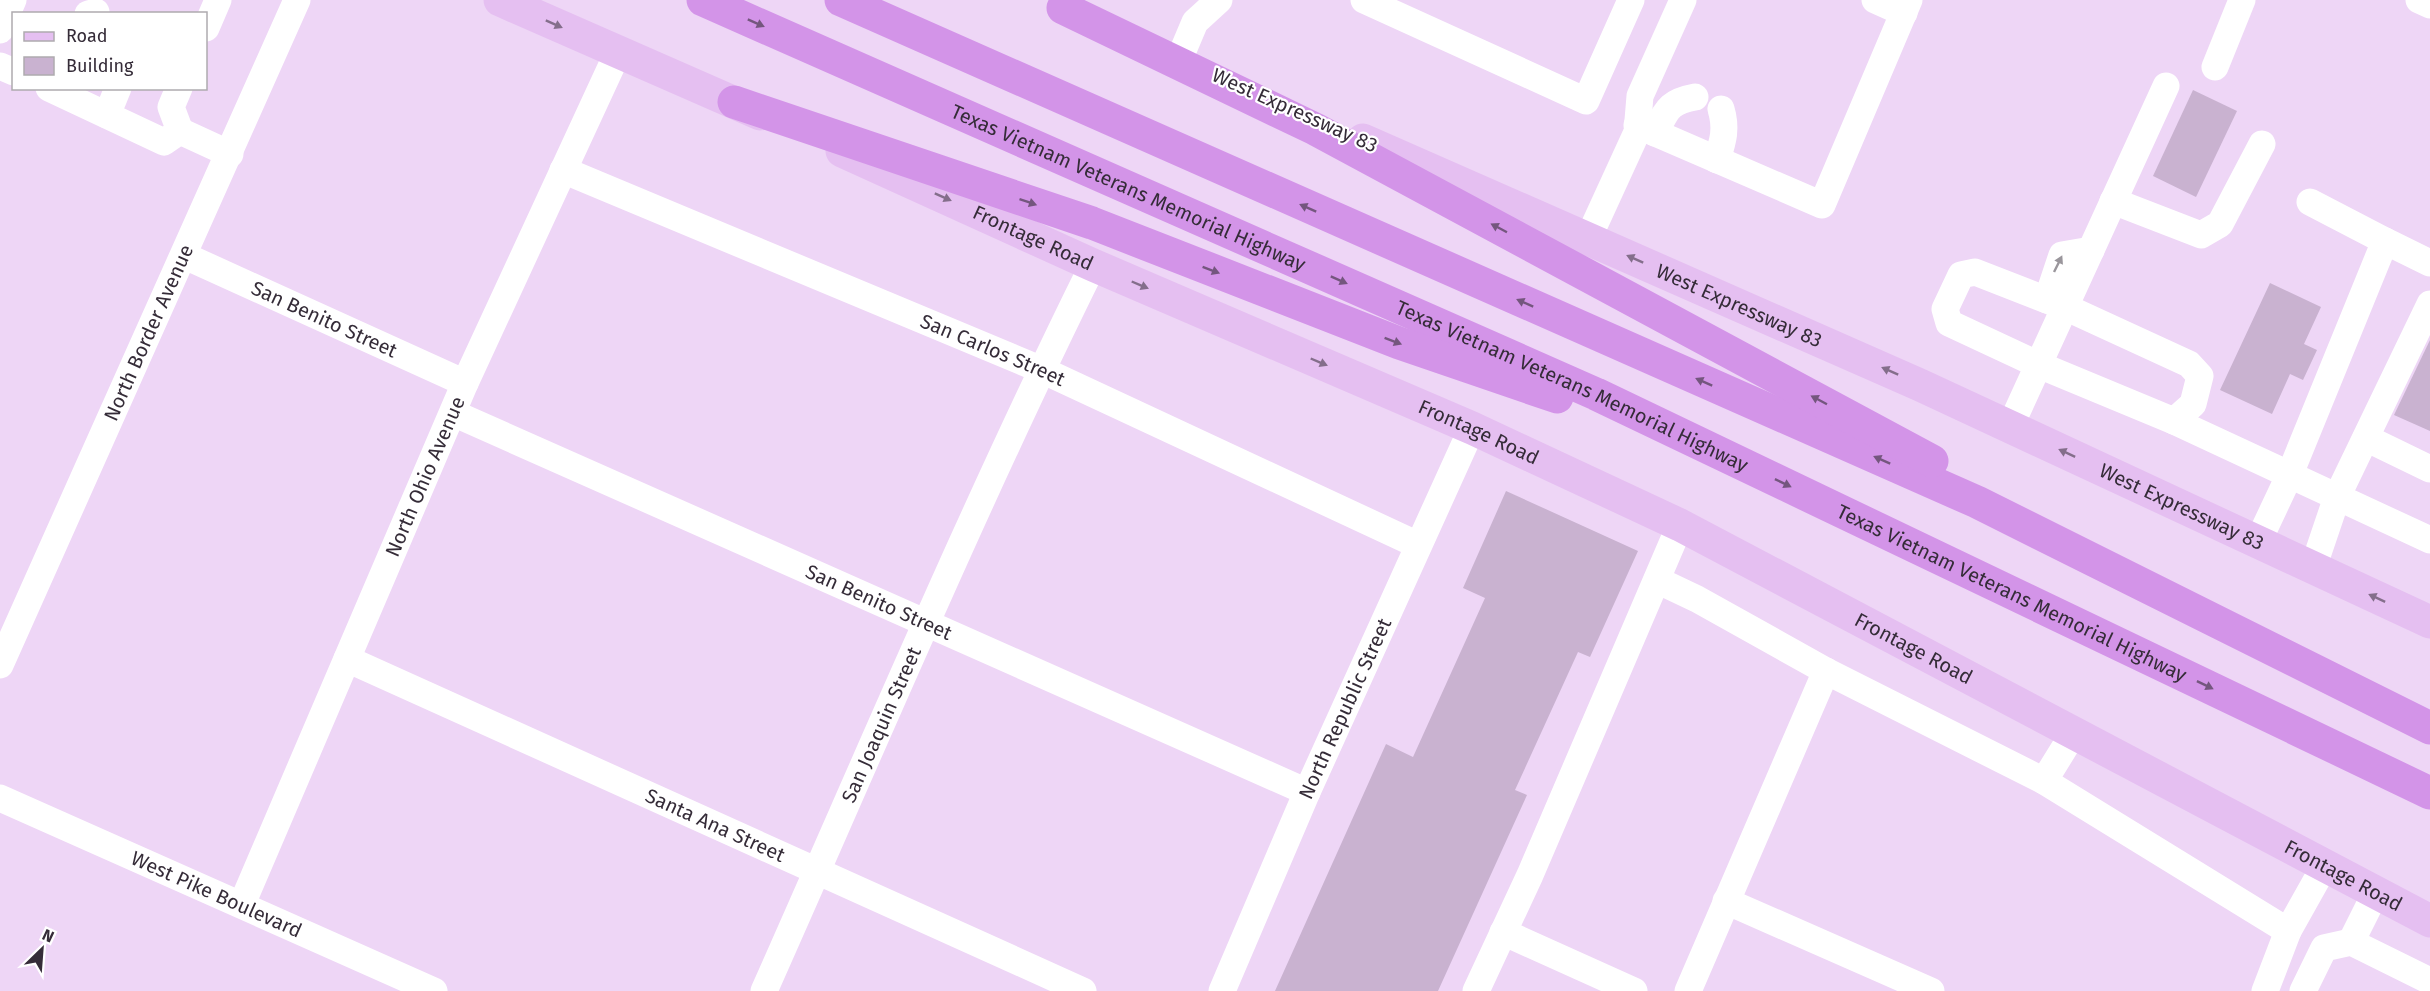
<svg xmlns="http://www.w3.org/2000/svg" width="2430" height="991" viewBox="0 0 2430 991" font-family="'Fira Sans',sans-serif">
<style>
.building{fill:#c9b2d0}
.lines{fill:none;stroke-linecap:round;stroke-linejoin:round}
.minor{stroke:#fff;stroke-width:27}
.major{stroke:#e5bff1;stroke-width:33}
.highway{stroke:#d394e8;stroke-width:33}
.oneway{fill:#74567e}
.oneway2{fill:#846e8b}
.oneway3{fill:#9a969c}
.labels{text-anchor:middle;stroke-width:4.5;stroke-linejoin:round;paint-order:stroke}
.street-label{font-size:20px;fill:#352c38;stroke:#fff}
</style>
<rect width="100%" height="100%" fill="#eed6f6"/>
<g class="building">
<path d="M 2193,90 L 2237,111 L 2196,197 L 2153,176 Z"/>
<path d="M 2270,283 L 2321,307 L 2304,344 L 2317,350 L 2303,380 L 2290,374 L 2272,414 L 2220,390 Z"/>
<path d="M 2430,340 L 2430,431 L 2394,415 Z"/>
<path d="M 1506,491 L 1638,551 L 1590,657 L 1578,652 L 1515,790 L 1527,795 L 1438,991 L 1275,991 L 1386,744 L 1413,757 L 1485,598 L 1463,588 Z"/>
</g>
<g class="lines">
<g class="minor">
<path d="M 1364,0 L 1586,101 L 1631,0"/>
<path d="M 1875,0 L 1904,13"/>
<path d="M 2419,0 L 2430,5"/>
<path d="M 88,14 L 96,12"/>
<path d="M 206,28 L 218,0"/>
<path d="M 0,30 L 13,0"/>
<path d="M 1179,60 L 1195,22 L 1219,0"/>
<path d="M 0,66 L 14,72"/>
<path d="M 2215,67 L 2242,0"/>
<path d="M 49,88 L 164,142 L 180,131 L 171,107 L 179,88"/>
<path d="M 107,115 L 118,88"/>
<path d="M 1637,125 L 1822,205 L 1909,0"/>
<path d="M 180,131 L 230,154"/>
<path d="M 1655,133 C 1667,110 1668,102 1695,97"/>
<path d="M 1717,160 C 1723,141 1727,129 1721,109"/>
<path id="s1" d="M 563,170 L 1042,370 L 1418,545"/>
<path d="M 2113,201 L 2201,235 L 2220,224 L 2262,144"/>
<path d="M 1588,239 L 1637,132 L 1640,96 L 1683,0"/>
<path d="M 2385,241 L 2430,263"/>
<path id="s2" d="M 185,256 L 465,383"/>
<path d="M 1975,272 L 2065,307 L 2189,364 L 2200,376 L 2193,404 L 2174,421 L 2039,365 L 1949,323 L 1945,309 L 1961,275 Z"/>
<path d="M 2047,300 L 2062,255 L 2091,250"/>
<path id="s3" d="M 453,413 L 1307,792"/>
<path d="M 2174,421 L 2430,540"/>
<path d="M 2010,427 L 2166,86"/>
<path d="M 2366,438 L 2430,469"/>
<path d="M 2258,542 L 2290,474 L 2385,241 L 2310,202"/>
<path d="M 2313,568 L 2337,497 L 2430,304"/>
<path d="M 1657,580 L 1697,599 L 1826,671 L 2044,781 L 2288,931 L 2325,865"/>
<path id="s4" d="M 347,659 L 1083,991"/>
<path id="s5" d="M 0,665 L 297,0"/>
<path d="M 2044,781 L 2073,734"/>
<path id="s6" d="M 0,798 L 434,991"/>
<path d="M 1726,901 L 1931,991"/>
<path id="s7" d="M 242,904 L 465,383 L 618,52"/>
<path d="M 1503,932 L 1634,991"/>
<path d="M 2351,942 L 2376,892"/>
<path id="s8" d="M 764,991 C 872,748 975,503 1093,265"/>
<path id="s9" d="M 1222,991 L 1307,792 L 1472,428"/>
<path d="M 1476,991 L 1530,875 L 1680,525"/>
<path d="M 1688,991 L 1826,671"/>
<path d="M 2265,991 L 2288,931"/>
<path d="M 2303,991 L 2324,948 L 2351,942 L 2430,981"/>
</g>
<g class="major">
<path d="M 500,0 L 760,114"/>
<path id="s10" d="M 1363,140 L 1920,385 L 2430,622"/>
<path id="s11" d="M 842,151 L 1093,265 L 1472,428 L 1680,525 L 2430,921"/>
</g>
<g class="highway">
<path id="s12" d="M 703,0 L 1596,394 L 2430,793"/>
<path d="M 841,0 L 1977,502 L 2430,728"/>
<path d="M 1063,8 L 1315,129 L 1932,461"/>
<path d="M 734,102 L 1092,223 L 1399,343 L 1557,397"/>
</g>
</g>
<defs><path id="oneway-solid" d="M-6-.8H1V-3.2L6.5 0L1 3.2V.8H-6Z" transform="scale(1.5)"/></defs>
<g class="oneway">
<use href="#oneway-solid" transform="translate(756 23) rotate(24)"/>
<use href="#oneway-solid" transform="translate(1028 202) rotate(19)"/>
<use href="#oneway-solid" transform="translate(1308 208) rotate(-156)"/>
<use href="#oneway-solid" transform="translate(1499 228) rotate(-152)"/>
<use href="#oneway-solid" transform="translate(1211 270) rotate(21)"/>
<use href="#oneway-solid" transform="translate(1339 280) rotate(24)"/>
<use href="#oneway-solid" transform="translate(1525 303) rotate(-156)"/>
<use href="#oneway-solid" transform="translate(1393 341) rotate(21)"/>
<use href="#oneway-solid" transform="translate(1704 382) rotate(-156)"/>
<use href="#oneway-solid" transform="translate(1819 400) rotate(-152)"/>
<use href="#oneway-solid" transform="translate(1882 460) rotate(-156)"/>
<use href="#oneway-solid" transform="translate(1783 483) rotate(26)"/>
<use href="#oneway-solid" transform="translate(2205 685) rotate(26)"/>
</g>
<g class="oneway2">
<use href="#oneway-solid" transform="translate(554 24) rotate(24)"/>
<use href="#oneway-solid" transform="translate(943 197) rotate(24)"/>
<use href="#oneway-solid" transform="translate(1635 259) rotate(-156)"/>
<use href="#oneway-solid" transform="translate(1140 285) rotate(23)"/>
<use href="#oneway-solid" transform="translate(1319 362) rotate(23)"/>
<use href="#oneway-solid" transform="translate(1890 371) rotate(-156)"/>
<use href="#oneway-solid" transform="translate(2067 453) rotate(-155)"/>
<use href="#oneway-solid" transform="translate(2377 598) rotate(-155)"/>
</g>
<use class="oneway3" href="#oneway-solid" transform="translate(2058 264) rotate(-64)"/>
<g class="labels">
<g class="street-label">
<text transform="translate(1295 110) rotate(24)" y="7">West Expressway 83</text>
<text dy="7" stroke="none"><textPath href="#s12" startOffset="465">Texas Vietnam Veterans Memorial Highway</textPath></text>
<text dy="7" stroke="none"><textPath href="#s11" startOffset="210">Frontage Road</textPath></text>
<text dy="7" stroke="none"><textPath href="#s10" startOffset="411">West Expressway 83</textPath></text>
<text dy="7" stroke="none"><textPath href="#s2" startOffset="153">San Benito Street</textPath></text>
<text dy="7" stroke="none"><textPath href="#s5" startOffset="364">North Border Avenue</textPath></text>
<text dy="7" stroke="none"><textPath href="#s1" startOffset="466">San Carlos Street</textPath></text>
<text dy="7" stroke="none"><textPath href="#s12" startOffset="951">Texas Vietnam Veterans Memorial Highway</textPath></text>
<text dy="7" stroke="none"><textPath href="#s11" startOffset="696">Frontage Road</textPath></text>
<text dy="7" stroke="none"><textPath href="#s7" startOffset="465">North Ohio Avenue</textPath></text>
<text dy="7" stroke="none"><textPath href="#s10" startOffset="897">West Expressway 83</textPath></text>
<text dy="7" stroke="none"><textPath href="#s12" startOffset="1437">Texas Vietnam Veterans Memorial Highway</textPath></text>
<text dy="7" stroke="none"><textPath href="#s3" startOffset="466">San Benito Street</textPath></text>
<text dy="7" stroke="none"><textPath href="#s11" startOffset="1182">Frontage Road</textPath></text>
<text dy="7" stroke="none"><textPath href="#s9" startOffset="308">North Republic Street</textPath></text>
<text dy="7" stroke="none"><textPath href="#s8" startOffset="291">San Joaquin Street</textPath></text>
<text dy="7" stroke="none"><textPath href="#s4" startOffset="404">Santa Ana Street</textPath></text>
<text dy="7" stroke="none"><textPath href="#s11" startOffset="1668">Frontage Road</textPath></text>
<text dy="7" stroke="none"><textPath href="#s6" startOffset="237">West Pike Boulevard</textPath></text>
</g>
</g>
<rect x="12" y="12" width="195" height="78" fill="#ffffff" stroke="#aeabaf" stroke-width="1.5"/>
<rect x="24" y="32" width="30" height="9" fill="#e5bff1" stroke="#aeabaf" stroke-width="1.5"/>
<text x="66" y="42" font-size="18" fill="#352c38">Road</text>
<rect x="24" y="57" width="30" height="18" fill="#c9b2d0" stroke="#aeabaf" stroke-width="1.5"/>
<text x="66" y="72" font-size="18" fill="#352c38">Building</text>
<g transform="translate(42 949) rotate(25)" stroke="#ffffff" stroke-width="4.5" paint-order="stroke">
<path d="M0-4.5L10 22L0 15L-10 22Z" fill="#352c38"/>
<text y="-9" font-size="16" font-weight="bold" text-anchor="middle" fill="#352c38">N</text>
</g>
</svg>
